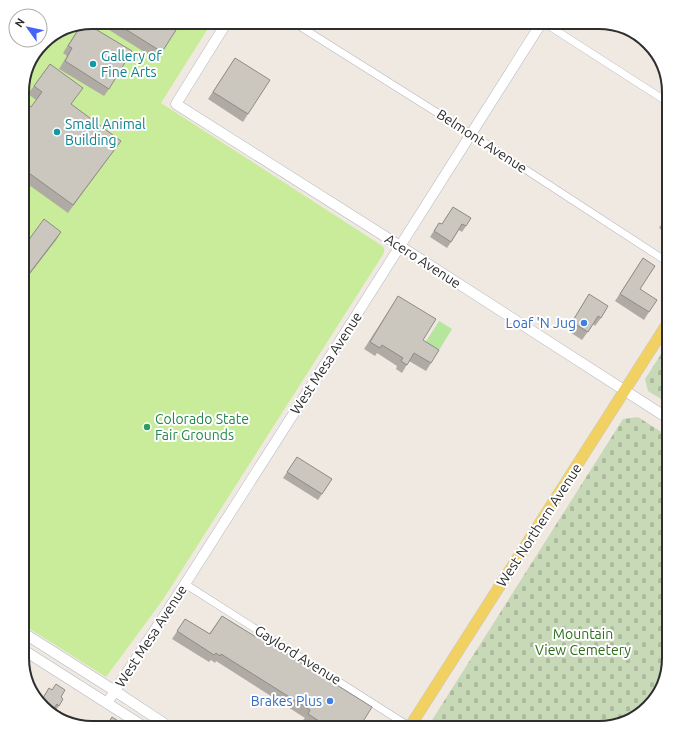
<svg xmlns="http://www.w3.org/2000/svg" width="691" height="750" viewBox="0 0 691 750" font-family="Ubuntu,sans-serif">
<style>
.grass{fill:#b6e59e}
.cemetery{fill:url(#cemetery-stones)}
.pitch{fill:#c9ec9a}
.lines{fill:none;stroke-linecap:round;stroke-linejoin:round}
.street-casing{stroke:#b4b7c1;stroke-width:8}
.secondary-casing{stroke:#b4b7c1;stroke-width:11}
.primary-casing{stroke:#c9c9c9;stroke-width:12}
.street{stroke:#fff;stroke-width:7}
.secondary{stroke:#fff;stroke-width:10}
.primary{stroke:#f2d163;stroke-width:11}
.wall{fill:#afaba4}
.shaded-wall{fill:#8e8b86}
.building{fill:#cbc7bf;stroke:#8e8b86}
.culture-dot{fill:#0f9aa8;stroke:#fff;stroke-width:1.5}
.shop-dot{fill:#3f7fe0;stroke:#fff;stroke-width:1.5}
.leisure-dot{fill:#2e9e5b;stroke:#fff;stroke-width:1.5}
.labels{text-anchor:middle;stroke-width:4;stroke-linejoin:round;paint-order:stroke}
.culture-label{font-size:14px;fill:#0d838f;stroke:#fff;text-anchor:start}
.street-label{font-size:14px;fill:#2e2e2e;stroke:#fff}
.shop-label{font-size:14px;fill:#366cbe;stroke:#fff;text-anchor:end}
.leisure-label{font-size:14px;fill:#27864d;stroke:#fff;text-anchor:start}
.park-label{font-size:14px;fill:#2c6e1b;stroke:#fff}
.rim{fill:none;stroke:#2e2e2e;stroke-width:2}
</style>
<defs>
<pattern id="cemetery-stones" width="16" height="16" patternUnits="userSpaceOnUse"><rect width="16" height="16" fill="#c8d9b8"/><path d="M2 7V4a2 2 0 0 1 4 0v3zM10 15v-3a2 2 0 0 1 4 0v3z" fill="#acbb9e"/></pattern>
</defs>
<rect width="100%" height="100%" fill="#efe9e1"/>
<path class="grass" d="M 439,321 L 452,329 L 436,355 L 423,346 Z"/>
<g class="cemetery">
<path d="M 669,342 L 669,404 L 648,391 L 645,379 Z"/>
<path d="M 638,417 L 669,437 L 669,658 L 662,689 L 642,713 L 599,728 L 427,728 L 623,419 Z"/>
</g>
<path class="pitch" d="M 92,22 L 212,22 L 161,103 L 381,245 L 384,248 L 384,253 L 162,601 L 106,677 L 22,624 L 22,87 L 29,61 L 46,40 Z"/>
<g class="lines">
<g class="street-casing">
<g id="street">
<path d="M 293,22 L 471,134 L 669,263"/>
<path d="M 543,22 L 669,103"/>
<path d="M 185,584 L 410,727"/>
</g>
</g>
<g class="secondary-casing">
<g id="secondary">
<path d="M 227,22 L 176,104 L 400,246 L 669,419"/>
<path d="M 22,632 L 115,691 L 171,728"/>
<path d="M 22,649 L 146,728"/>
<path d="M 107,703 L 185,584 L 345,333 L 542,22"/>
</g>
</g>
<g class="primary-casing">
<path id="primary" d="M 409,728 L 669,321"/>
</g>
<use href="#street" class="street"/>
<use href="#secondary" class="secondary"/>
<use href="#primary" class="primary"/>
</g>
<g class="wall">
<path d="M 110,22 L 181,22 L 157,60 L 106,28 Z"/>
<path d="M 87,24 L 109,89 L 104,96 L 59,69 L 67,56 L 63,53 L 78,29 L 79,27 Z"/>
<path d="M 235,58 L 248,114 L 243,122 L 208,99 Z"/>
<path d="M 50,64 L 71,104 L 121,141 L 68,213 L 22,180 L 22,110 L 31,107 L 36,100 L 28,94 Z"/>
<path d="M 453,207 L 466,226 L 462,232 L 459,230 L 447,248 L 430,237 L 439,223 L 442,224 Z"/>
<path d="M 669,212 L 669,233 L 668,234 L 659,228 Z"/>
<path d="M 643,258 L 640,289 L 649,312 L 644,320 L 615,301 Z"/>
<path d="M 589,294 L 601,318 L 595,326 L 593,324 L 582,340 L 567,330 Z"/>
<path d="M 398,296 L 423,340 L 431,363 L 426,371 L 409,361 L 402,373 L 396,369 L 397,366 L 377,353 L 375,356 L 364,349 Z"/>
<path d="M 297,457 L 322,494 L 318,500 L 283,478 Z"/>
<path d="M 222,616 L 359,728 L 313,728 L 302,721 L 305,718 L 216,661 L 215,663 L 211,660 L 209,662 L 172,639 L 185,619 L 209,634 Z"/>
<path d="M 49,688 L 59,706 L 55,711 L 53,710 L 51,713 L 39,703 Z"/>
</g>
<path class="shaded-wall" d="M 61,232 L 56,240 L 22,284 L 22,283 Z"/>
<g class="building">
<path d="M 114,22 L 181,22 L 162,52 Z"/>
<path d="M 87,24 L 132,51 L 109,89 L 65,61 L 72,48 L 68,46 L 80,27 Z"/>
<path d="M 235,58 L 270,80 L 248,114 L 213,92 Z"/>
<path d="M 50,64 L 83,88 L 71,104 L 121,141 L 73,205 L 22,168 L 22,110 L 27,104 L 31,107 L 42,92 L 34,86 Z"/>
<path d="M 453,207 L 471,218 L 466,226 L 462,224 L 451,242 L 434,231 L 439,223 L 442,224 Z"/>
<path d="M 669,212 L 669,223 L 664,220 Z"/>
<path d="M 44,219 L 61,232 L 22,283 L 22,249 Z"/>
<path d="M 643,258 L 655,266 L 640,289 L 657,300 L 649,312 L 620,294 Z"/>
<path d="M 589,294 L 608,306 L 601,318 L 598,316 L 588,332 L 572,322 Z"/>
<path d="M 398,296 L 436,319 L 423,340 L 439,350 L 431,363 L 414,353 L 407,365 L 401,361 L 403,358 L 382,345 L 380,348 L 370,342 Z"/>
<path d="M 297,457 L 332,479 L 322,494 L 287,472 Z"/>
<path d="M 222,616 L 256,637 L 257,635 L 372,707 L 359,728 L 330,728 L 308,714 L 310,710 L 221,654 L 220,656 L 216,653 L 214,655 L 177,631 L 185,619 L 210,634 Z"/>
<path d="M 56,684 L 65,690 L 61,697 L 63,699 L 59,706 L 57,704 L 51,713 L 40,703 L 49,688 L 52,690 Z"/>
<path d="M 112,717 L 129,728 L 105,728 Z"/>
</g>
<g class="culture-dot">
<circle cx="93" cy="64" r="4"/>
<circle cx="57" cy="132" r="4"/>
</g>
<g class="shop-dot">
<circle cx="584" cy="323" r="4"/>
<circle cx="330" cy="701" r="4"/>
</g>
<circle class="leisure-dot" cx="147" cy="427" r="4"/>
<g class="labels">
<g class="culture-label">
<text x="101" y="61">Gallery of<tspan x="101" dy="16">Fine Arts</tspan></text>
<text x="65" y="129">Small Animal<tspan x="65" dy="16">Building</tspan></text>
</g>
<g class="street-label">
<text transform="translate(482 141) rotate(33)" y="5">Belmont Avenue</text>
<text transform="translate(423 261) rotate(33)" y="5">Acero Avenue</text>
<text transform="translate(326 363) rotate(-57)" y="5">West Mesa Avenue</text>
<text transform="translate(539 525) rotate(-57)" y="5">West Northern Avenue</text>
<text transform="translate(151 636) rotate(-57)" y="5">West Mesa Avenue</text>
<text transform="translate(298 655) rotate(32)" y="5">Gaylord Avenue</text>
</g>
<g class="shop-label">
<text x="576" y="328">Loaf 'N Jug</text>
<text x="322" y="706">Brakes Plus</text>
</g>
<g class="leisure-label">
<text x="155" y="424">Colorado State<tspan x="155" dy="16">Fair Grounds</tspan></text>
</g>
<g class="park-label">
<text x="583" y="639">Mountain<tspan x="583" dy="16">View Cemetery</tspan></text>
</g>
</g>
<path d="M0 0H691V750H0ZM92 29H599A63 63 0 0 1 662 92V658A63 63 0 0 1 599 721H92A63 63 0 0 1 29 658V92A63 63 0 0 1 92 29Z" fill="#fff" fill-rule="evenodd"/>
<path class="rim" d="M92 29H599A63 63 0 0 1 662 92V658A63 63 0 0 1 599 721H92A63 63 0 0 1 29 658V92A63 63 0 0 1 92 29Z"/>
<g transform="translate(28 28) rotate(303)"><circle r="19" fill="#ffffff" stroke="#ababab"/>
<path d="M0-3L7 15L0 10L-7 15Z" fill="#4264fb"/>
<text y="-6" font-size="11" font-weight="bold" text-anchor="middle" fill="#2e2e2e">N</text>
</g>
</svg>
